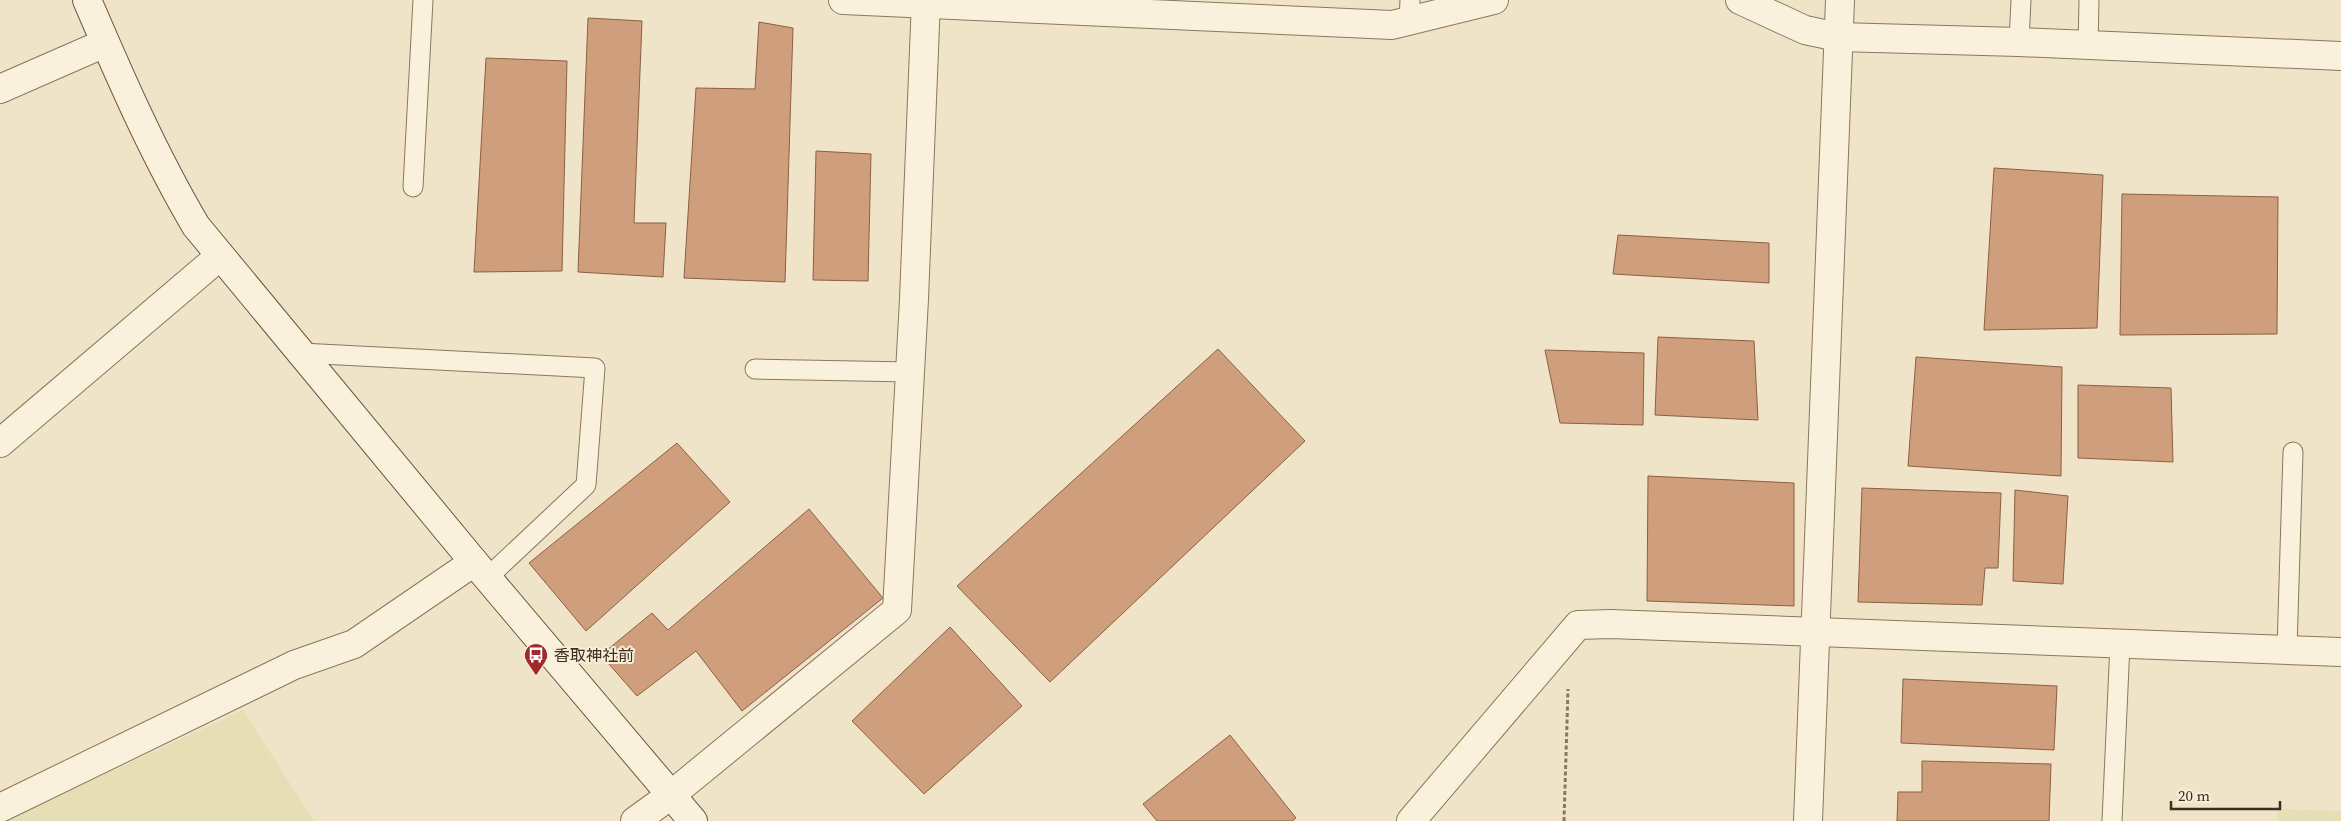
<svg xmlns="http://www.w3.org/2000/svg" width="2341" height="821" viewBox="0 0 2341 821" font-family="'Source Serif 4','Noto Sans JP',serif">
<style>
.farmland{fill:#e6deb5}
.building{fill:#cf9f7d;stroke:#8d5f41}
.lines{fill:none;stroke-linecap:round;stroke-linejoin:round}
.lane-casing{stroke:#8d765c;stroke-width:21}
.street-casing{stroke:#8d765c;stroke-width:30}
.secondary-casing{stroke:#6f573f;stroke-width:30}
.path{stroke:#8d765c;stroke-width:3;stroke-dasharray:4 2.5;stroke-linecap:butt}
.lane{stroke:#faf1dc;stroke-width:19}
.street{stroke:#faf1dc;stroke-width:28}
.secondary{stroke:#faf1dc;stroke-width:28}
.labels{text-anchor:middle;stroke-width:4;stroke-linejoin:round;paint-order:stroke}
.poi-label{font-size:16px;fill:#3d2e20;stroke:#f7eed8;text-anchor:start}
</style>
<rect width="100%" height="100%" fill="#f0e4c8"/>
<g class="farmland">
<path d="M 243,710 L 314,821 L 5,821 Z"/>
<path d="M 2278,809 L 2341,811 L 2341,821 L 2278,821 Z"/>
</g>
<g class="building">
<path d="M 588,18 L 642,21 L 634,223 L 666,223 L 663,277 L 578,272 Z"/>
<path d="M 759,22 L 793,28 L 785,282 L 684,278 L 696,88 L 755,89 Z"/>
<path d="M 486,58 L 567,61 L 562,271 L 474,272 Z"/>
<path d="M 816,151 L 871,154 L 868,281 L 813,280 Z"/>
<path d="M 1994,168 L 2103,175 L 2097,328 L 1984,330 Z"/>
<path d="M 2122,194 L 2278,197 L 2277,334 L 2120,335 Z"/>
<path d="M 1618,235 L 1769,243 L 1769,283 L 1613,274 Z"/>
<path d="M 1658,337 L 1754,341 L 1758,420 L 1655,415 Z"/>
<path d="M 1218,349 L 1305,441 L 1050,682 L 957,586 Z"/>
<path d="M 1545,350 L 1644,353 L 1643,425 L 1560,423 Z"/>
<path d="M 1916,357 L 2062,367 L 2061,476 L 1908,466 Z"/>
<path d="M 2078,385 L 2171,388 L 2173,462 L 2078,458 Z"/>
<path d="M 677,443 L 730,502 L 586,631 L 529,563 Z"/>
<path d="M 1648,476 L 1794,483 L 1794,606 L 1647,601 Z"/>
<path d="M 1862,488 L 2001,493 L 1998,568 L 1985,568 L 1982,605 L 1858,602 Z"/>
<path d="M 2015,490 L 2068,496 L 2063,584 L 2013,581 Z"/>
<path d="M 809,509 L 883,598 L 742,711 L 696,651 L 637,696 L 601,655 L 652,613 L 668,630 Z"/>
<path d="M 950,627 L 1022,706 L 924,794 L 852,721 Z"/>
<path d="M 1903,679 L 2057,686 L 2054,750 L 1901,743 Z"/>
<path d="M 1230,735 L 1296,818 L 1292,821 L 1157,821 L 1143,804 Z"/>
<path d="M 1922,761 L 2051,764 L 2049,821 L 1897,821 L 1898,792 L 1922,792 Z"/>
</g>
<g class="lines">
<g class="lane-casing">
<g id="lane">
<path d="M 1409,21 L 1410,0"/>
<path d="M 2019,42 L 2021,0"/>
<path d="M 2088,45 L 2089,0"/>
<path d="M 413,187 L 423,0"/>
<path d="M 301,353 L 595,368 L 586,485 L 487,578"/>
<path d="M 755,369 L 910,372"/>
<path d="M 2287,649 L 2293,452"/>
<path d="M 2112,821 L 2120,644"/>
</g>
</g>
<g class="street-casing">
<g id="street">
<path d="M 843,0 L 1392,25 L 1494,0"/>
<path d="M 1740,0 L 1805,30 L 1838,37 L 2019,42 L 2341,56"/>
<path d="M 0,89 L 105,43"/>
<path d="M 0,443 L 220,256"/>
<path d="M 0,808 L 294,665 L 354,644 L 474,562"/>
<path d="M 635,821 L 671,795 L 897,610 L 914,299 L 926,0"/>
<path d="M 1411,821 L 1578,625 L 1611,624 L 2341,652"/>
<path d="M 1808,821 L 1840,0"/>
</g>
</g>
<g class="secondary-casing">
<path id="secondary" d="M 87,0 C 120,77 154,155 196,226 L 474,562 L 693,821"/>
</g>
<path class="path" d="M 1564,821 L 1568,689"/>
<use href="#lane" class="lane"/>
<use href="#street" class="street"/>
<use href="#secondary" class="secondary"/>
</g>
<defs>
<g id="bus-pin" transform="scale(1.25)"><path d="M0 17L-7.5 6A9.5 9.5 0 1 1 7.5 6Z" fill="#9e2a2b" stroke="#f7eed8"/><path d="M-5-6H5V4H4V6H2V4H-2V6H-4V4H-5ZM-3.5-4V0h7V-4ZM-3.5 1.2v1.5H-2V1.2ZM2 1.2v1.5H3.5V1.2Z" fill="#fff"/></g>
</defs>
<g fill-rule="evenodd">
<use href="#bus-pin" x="536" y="655"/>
</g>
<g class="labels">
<g class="poi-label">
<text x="554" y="661">香取神社前</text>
</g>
</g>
<path d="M2171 801v8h109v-8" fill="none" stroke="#3d2e20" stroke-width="2.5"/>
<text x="2178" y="801" font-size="15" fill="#3d2e20" stroke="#f7eed8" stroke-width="4" paint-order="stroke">20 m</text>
</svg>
